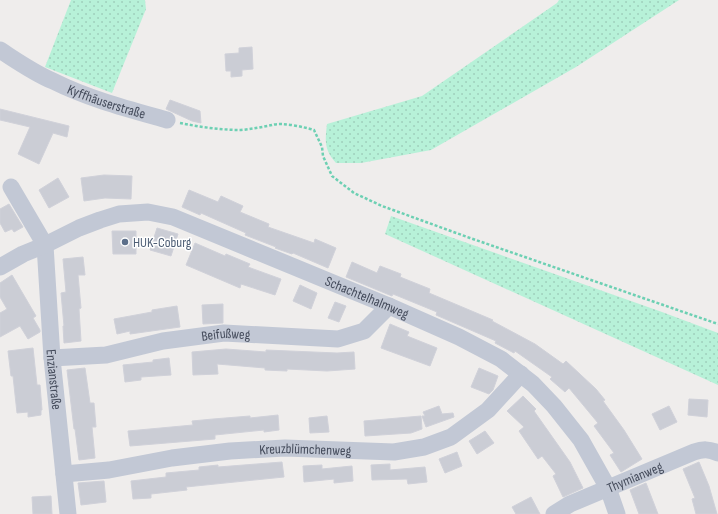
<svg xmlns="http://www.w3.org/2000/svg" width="718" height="514" viewBox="0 0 718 514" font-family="'Sofia Sans Condensed',sans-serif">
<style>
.grass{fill:url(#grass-dots)}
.building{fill:#cbcdd5;stroke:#d0d1d9}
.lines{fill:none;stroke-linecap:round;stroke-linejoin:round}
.path{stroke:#6dd0b3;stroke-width:2.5;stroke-dasharray:3 2;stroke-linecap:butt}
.minor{stroke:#c2c8d5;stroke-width:17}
.service-dot{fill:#5c6f8a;stroke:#fff;stroke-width:1.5}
.labels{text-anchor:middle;stroke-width:3;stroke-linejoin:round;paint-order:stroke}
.street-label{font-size:14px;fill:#444b5b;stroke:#fff}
.service-label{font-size:14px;fill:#4e5e75;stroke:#fff;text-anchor:start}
</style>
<defs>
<pattern id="grass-dots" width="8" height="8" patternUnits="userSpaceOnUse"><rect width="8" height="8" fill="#b7f1d8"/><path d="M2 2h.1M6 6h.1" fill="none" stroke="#9fd0bc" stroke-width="1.8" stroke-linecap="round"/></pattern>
</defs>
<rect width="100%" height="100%" fill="#efedec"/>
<g class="grass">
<path d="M 71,0 L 145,0 L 146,9 L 112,93 L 45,67 Z"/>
<path d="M 559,0 L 679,0 L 576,67 L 431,150 L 361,163 L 336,163 C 324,150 325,141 327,124 L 422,96 L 557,3 Z"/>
<path d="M 391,216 L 662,312 L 718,333 L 718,385 L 385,234 Z"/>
</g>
<g class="building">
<path d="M 252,47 L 253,69 L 242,70 L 242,76 L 231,77 L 231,71 L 226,71 L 225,54 L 239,53 L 239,48 Z"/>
<path d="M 170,100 L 200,111 L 201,123 L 192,121 L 166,109 Z"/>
<path d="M 0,109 L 69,126 L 67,137 L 53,133 L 39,164 L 18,154 L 30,127 L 0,120 Z"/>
<path d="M 104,175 L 132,176 L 131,199 L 105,198 L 84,201 L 81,178 Z"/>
<path d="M 58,178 L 69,197 L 49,208 L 39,190 Z"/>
<path d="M 189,190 L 218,202 L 221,196 L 243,206 L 240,212 L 269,224 L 268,227 L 314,243 L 315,239 L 336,248 L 328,268 L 293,253 L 292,254 L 275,248 L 276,247 L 245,235 L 246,233 L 201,213 L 200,215 L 182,207 Z"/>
<path d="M 9,204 L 23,227 L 14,232 L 12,229 L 5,232 L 0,223 L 0,209 Z"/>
<path d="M 157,228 L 178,234 L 171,256 L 150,250 Z"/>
<path d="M 112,231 L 136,231 L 136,254 L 113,254 Z"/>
<path d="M 195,243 L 225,256 L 226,254 L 250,264 L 248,267 L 281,279 L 275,295 L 241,284 L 240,288 L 186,265 Z"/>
<path d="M 83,257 L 85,275 L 78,275 L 81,308 L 79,309 L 81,341 L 64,343 L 63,326 L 64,326 L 61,293 L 66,292 L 63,259 Z"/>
<path d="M 352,262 L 377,273 L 380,266 L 401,274 L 400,277 L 430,289 L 429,293 L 493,320 L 492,321 L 535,344 L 563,364 L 566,361 L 596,389 L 605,400 L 603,401 L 624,430 L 642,459 L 621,472 L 610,455 L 614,453 L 594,426 L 598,423 L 569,388 L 565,392 L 550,379 L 552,377 L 515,351 L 514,353 L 495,343 L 496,341 L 436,315 L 437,312 L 393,294 L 392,296 L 346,277 Z"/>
<path d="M 12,275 L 36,316 L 33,318 L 40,330 L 40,332 L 28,339 L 20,326 L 0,337 L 0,313 L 7,309 L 0,297 L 0,283 Z"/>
<path d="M 300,285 L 317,293 L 311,309 L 293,301 Z"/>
<path d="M 335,302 L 346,306 L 339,322 L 328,318 Z"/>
<path d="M 223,304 L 223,323 L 203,324 L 202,305 Z"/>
<path d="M 177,306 L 180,327 L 130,334 L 130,331 L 117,334 L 114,319 L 152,312 L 152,310 Z"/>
<path d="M 390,324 L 409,332 L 407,336 L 437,348 L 430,366 L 381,348 Z"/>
<path d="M 33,348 L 37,385 L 40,385 L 42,410 L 41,410 L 41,415 L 28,417 L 28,412 L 17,413 L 13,376 L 11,376 L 8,351 Z"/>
<path d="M 226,349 L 266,352 L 266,350 L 337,353 L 354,352 L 355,369 L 327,371 L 287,369 L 287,371 L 265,370 L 265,368 L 217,364 L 218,374 L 193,375 L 192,352 Z"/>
<path d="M 169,358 L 171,375 L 141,377 L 141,380 L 125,382 L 123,365 L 153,362 L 153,360 Z"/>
<path d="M 85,368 L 90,403 L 94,403 L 96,427 L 92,427 L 95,458 L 79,460 L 75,429 L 74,429 L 67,370 Z"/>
<path d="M 479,368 L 498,376 L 493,390 L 489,394 L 471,387 Z"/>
<path d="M 523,396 L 536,409 L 534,411 L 570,462 L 583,488 L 563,497 L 553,476 L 556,474 L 542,456 L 538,459 L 519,431 L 524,427 L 507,411 Z"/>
<path d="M 689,399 L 708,400 L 707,417 L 688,415 Z"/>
<path d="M 439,406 L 442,414 L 453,413 L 454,417 L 426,427 L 422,416 L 425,416 L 423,412 Z"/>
<path d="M 669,406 L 677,422 L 660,430 L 652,414 Z"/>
<path d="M 278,415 L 279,430 L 264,432 L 264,430 L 215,435 L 215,439 L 130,446 L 128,431 L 193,425 L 192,421 L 213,419 L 250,416 L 250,418 Z"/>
<path d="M 327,416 L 329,432 L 310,433 L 309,418 Z"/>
<path d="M 421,416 L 422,429 L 411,433 L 365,436 L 364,421 Z"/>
<path d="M 485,431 L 494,443 L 477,454 L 469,441 Z"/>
<path d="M 457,452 L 462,466 L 445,473 L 439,459 Z"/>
<path d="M 282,462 L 284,477 L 186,487 L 187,490 L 151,494 L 151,498 L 133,499 L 131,481 L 166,477 L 166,473 L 199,470 L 199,467 L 218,465 L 218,467 Z"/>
<path d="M 699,462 L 709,486 L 717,514 L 696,514 L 692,499 L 695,498 L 683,469 Z"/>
<path d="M 390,464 L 390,470 L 425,467 L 427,482 L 408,484 L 407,479 L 372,480 L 371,465 Z"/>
<path d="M 322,465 L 322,469 L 352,466 L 353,481 L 334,483 L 334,479 L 304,482 L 303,466 Z"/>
<path d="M 104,481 L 106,502 L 81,505 L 78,483 Z"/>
<path d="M 646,483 L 658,514 L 639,514 L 630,490 Z"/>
<path d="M 51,496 L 52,514 L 33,514 L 32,497 Z"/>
<path d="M 531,497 L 540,514 L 516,514 L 512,507 Z"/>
</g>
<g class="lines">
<path class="path" d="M 180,123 C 200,127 221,130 241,130 C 252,129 262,127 272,125 C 282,122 304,127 314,130 L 322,147 L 323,156 L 332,176 L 354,193 L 382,206 L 470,238 L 718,324"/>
<g class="minor">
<path id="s1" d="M 0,50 C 17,61 34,73 53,81 C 89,99 128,109 167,120"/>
<path id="s2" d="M 11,187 L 45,245 L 52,358 L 68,514"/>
<path id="s3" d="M 0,267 L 23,254 L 45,245 L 79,228 L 100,220 L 119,214 L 148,212 L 173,217 L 389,306 L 459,337 L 501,359 L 533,384 L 554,406 L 581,440 L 608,488 L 617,514"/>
<path id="s4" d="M 52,358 L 106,355 L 163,341 L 224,333 L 338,339 L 364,331 L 389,306"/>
<path id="s5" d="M 64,474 L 109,470 L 172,458 L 230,451 L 285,448 L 394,452 L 424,447 L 451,437 L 488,410 L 521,374"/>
<path id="s6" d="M 554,514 L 570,504 L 694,452 C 703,449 709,449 718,453"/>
</g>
</g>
<circle class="service-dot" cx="125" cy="242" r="4"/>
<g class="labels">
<g class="street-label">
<text dy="5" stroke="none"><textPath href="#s1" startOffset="119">Kyffhäuserstraße</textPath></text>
<text dy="5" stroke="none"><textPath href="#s3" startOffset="395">Schachtelhalmweg</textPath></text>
<text dy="5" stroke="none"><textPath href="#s4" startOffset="176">Beifußweg</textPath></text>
<text dy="5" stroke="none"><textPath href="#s2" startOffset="202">Enzianstraße</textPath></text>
<text dy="5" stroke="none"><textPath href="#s5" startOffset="243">Kreuzblümchenweg</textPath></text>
<text dy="5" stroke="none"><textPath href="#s6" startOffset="89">Thymianweg</textPath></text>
</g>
<g class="service-label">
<text x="133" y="247">HUK-Coburg</text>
</g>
</g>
</svg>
